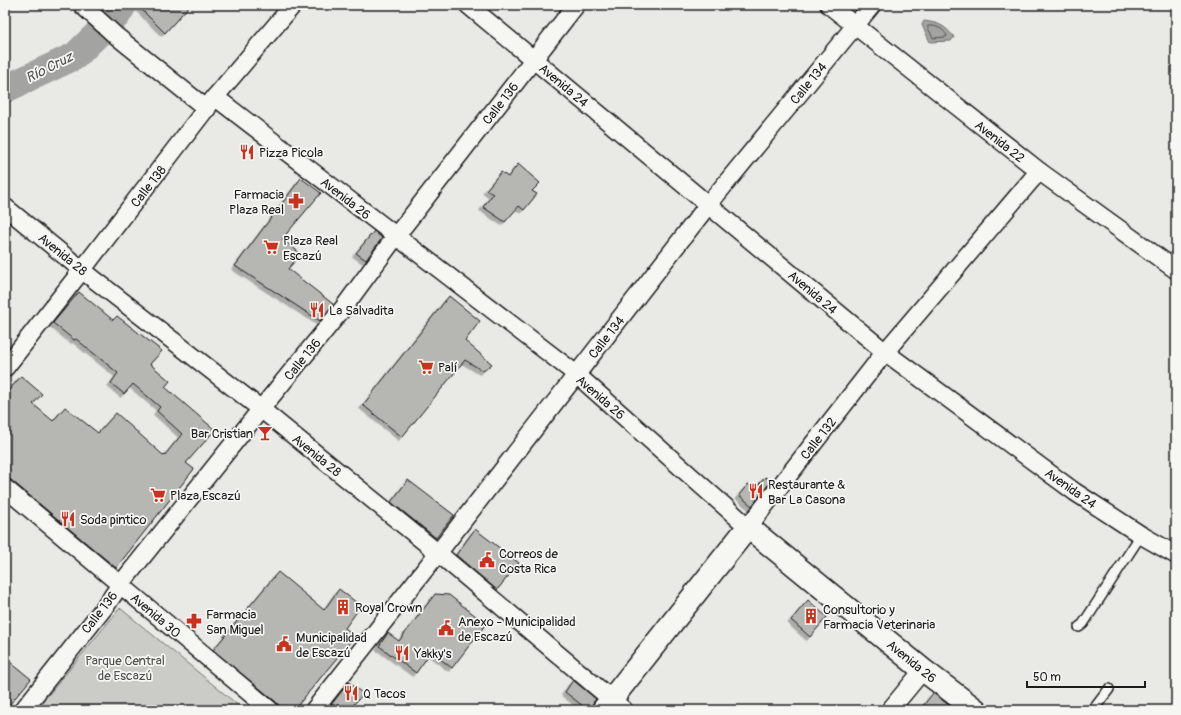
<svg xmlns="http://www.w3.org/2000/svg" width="1181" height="715" viewBox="0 0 1181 715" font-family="Pangolin,sans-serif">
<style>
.green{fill:#cbcbc7;stroke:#747472}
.water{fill:#a3a3a1;stroke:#6d6d6c}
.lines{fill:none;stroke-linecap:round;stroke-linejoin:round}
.shore{stroke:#525251;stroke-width:1}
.river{stroke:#a3a3a1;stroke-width:28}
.building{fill:#b6b6b3;stroke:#1c1c1c;filter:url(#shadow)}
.lane-casing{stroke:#1c1c1c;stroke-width:12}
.street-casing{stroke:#1c1c1c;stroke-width:20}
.secondary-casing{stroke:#1c1c1c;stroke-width:25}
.lane{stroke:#f6f6f2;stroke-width:9}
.street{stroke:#f6f6f2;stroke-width:17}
.secondary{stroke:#f6f6f2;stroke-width:22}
.labels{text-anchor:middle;stroke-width:3.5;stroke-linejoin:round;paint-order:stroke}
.street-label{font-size:13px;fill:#1c1c1c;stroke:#f6f6f2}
.poi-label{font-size:13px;fill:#1c1c1c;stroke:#f6f6f2;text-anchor:start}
.park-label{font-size:13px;fill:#51514f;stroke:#f6f6f2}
.water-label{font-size:14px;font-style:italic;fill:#525251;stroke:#f6f6f2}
</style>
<defs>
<filter id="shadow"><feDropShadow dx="-3.5" dy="3.5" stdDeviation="0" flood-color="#0004"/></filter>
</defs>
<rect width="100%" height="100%" fill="#e9e9e5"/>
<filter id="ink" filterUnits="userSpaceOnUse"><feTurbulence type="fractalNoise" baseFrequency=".025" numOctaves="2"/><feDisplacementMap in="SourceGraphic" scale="8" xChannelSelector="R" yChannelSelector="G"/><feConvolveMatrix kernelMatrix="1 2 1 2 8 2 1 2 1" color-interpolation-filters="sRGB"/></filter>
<g filter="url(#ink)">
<path class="green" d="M 120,608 L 244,710 L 36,710 Z"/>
<path class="water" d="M 924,21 C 939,23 944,25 954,37 L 951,41 L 930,42 L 922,25 Z"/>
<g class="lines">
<path class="shore" d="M 928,26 C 936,25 944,29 947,36 L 945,37 L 933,38 L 928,28 Z"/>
<path class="river" d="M 5,89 L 75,56 L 117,15 L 123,5"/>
</g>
<g class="building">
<path d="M 137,5 L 190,5 L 165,33 Z"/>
<path d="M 518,164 L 540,183 L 532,191 L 537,194 L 524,210 L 519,206 L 505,222 L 483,207 L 493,194 L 486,190 L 501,172 L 508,177 Z"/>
<path d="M 301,178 L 321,193 L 282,239 L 301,254 L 288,269 L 333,304 L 320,321 L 235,266 Z"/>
<path d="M 374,231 L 382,238 L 366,260 L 356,253 Z"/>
<path d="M 79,292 L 113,320 L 117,316 L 162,351 L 150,364 L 170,381 L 165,387 L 215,430 L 186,463 L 194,469 L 116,568 L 11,480 L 5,478 L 5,395 L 21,376 L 42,394 L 33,404 L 53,421 L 65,407 L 98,433 L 116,413 L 164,456 L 182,434 L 157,411 L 160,407 L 133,384 L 124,394 L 111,383 L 118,373 L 76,339 L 74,340 L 53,323 Z"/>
<path d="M 449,296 L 480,321 L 465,341 L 492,364 L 483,371 L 465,360 L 402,437 L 363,405 Z"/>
<path d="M 765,477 L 771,481 L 752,506 L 739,495 L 748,484 L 755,489 Z"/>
<path d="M 408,480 L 454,515 L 436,538 L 391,502 Z"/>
<path d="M 475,529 L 519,563 L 497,590 L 456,555 Z"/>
<path d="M 278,572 L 324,610 L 339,589 L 361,606 L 345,628 L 355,636 L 294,710 L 283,710 L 276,702 L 213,650 Z"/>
<path d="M 435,594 L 449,595 L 486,624 L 452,668 L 431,652 L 416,673 L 379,646 L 388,633 L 399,641 Z"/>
<path d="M 808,600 L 827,617 L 810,637 L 791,620 Z"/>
<path d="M 5,658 L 31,679 L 5,710 Z"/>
<path d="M 573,680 L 596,699 L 593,703 L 591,710 L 588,710 L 565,692 Z"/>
<path d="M 349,682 L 363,694 L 349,710 L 327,710 Z"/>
<path d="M 933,693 L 955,710 L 920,710 Z"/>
</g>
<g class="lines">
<g class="lane-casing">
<g id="lane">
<path d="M 1079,627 L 1083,624 L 1141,535"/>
<path d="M 1093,710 L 1109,689"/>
</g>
</g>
<g class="street-casing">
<g id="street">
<path d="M 82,5 L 115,35 L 207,109"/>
<path d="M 468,5 L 885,352 L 1075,492 L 1141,535 L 1176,555"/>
<path d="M 829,5 L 1039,171 L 1176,270"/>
<path d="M 215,97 L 576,374 L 748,527 L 885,352 L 1039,171"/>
<path d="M 5,207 L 82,270 L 261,409 L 438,553 L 624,710"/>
<path d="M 5,368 L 82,270 L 215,97 L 293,5"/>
<path d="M 5,488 L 270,710"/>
<path d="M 23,710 L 107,604 L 120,585 L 261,409 L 344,307 L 396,236 L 576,5"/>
<path d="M 314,710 L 438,553 L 708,205 L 872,5"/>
<path d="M 890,710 L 923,670"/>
</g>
</g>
<g class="secondary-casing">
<path id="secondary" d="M 603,710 L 748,527 L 923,670 L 976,710"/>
</g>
<use href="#lane" class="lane"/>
<use href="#street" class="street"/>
<use href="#secondary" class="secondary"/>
</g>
</g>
<defs>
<g id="restaurant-bare" transform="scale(1.2)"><path d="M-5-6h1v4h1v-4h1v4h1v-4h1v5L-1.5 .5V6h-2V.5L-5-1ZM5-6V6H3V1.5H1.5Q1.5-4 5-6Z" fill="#c8321e" stroke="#f6f6f2" stroke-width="2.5" paint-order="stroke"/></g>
<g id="pharmacy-bare" transform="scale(1.2)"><path d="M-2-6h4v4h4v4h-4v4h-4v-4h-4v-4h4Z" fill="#c8321e" stroke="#f6f6f2" stroke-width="2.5" paint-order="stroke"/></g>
<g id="supermarket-bare" transform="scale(1.2)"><path d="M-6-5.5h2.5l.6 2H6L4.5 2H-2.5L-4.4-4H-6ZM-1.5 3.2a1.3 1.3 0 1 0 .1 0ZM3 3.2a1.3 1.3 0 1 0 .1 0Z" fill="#c8321e" stroke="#f6f6f2" stroke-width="2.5" paint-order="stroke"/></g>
<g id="bar-bare" transform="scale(1.2)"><path d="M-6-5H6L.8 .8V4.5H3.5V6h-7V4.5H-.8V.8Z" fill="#c8321e" stroke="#f6f6f2" stroke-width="2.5" paint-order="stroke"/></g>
<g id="civic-bare" transform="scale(1.2)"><path d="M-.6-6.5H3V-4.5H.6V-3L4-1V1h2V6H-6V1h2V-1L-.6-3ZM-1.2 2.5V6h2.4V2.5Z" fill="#c8321e" stroke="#f6f6f2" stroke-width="2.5" paint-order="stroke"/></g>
<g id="building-bare" transform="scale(1.2)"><path d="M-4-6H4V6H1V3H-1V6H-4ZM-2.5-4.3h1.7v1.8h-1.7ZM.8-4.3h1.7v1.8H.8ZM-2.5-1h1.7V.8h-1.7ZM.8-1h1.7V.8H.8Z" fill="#c8321e" stroke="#f6f6f2" stroke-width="2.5" paint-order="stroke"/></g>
</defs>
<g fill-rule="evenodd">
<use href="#restaurant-bare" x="247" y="152"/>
<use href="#pharmacy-bare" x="296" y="201"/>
<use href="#supermarket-bare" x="271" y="247"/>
<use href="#restaurant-bare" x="317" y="310"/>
<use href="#supermarket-bare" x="426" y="367"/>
<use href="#bar-bare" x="265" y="433"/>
<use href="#restaurant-bare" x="756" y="491"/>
<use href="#supermarket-bare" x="158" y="495"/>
<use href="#restaurant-bare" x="68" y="519"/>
<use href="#civic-bare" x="487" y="560"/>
<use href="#building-bare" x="343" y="607"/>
<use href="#building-bare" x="811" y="616"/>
<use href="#pharmacy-bare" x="194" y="621"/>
<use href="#civic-bare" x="446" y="628"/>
<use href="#civic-bare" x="284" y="644"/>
<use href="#restaurant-bare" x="402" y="653"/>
<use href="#restaurant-bare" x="351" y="693"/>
</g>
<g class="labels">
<g class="street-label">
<text transform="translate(808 83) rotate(-51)" y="5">Calle 134</text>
<text transform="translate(564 85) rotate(40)" y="5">Avenida 24</text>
<text transform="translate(500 103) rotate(-52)" y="5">Calle 136</text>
<text transform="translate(1000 141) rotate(38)" y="5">Avenida 22</text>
<text transform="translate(148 186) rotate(-52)" y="5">Calle 138</text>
<text transform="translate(346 198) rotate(38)" y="5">Avenida 26</text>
<text transform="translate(63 254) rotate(39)" y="5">Avenida 28</text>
<text transform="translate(813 292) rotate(40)" y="5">Avenida 24</text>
<text transform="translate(606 337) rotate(-52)" y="5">Calle 134</text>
<text transform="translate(302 359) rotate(-51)" y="5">Calle 136</text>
<text transform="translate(601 397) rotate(41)" y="5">Avenida 26</text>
<text transform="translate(818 438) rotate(-52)" y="5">Calle 132</text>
<text transform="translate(317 455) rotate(39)" y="5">Avenida 28</text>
<text transform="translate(1071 488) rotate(35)" y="5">Avenida 24</text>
<text transform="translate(99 612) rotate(-52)" y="5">Calle 136</text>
<text transform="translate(156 615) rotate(40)" y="5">Avenida 30</text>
<text transform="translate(912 661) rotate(39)" y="5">Avenida 26</text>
</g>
<g class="poi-label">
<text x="259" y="157">Pizza Picola</text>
<text x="284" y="199" text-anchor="end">Farmacia<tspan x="284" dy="15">Plaza Real</tspan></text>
<text x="283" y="245">Plaza Real<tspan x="283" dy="15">Escazú</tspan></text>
<text x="329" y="315">La Salvadita</text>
<text x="438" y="372">Palí</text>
<text x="253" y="438" text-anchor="end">Bar Cristian</text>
<text x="768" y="489">Restaurante &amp;<tspan x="768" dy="15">Bar La Casona</tspan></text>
<text x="170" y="500">Plaza Escazú</text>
<text x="80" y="524">Soda pintico</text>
<text x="499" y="558">Correos de<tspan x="499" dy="15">Costa Rica</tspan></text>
<text x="355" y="612">Royal Crown</text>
<text x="823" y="614">Consultorio y<tspan x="823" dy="15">Farmacia Veterinaria</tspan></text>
<text x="206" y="619">Farmacia<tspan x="206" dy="15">San Miguel</tspan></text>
<text x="458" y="626">Anexo - Municipalidad<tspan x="458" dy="15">de Escazú</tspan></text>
<text x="296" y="642">Municipalidad<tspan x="296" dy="15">de Escazú</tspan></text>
<text x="414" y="658">Yakky's</text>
<text x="363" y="698">Q Tacos</text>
</g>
<g class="park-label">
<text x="125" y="665">Parque Central<tspan x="125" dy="15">de Escazú</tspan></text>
</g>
<g class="water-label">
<text transform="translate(49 67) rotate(-27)" y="5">Río Cruz</text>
</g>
</g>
<rect width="1181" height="715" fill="none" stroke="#f6f6f2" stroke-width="20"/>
<rect x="10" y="10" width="1161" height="695" fill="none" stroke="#1c1c1c" stroke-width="1.5" filter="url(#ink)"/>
<path d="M1027 681v6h118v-6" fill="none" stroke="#1c1c1c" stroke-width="2"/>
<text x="1033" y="681" font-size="12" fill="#1c1c1c" stroke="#f6f6f2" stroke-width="3" paint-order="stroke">50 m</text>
</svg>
